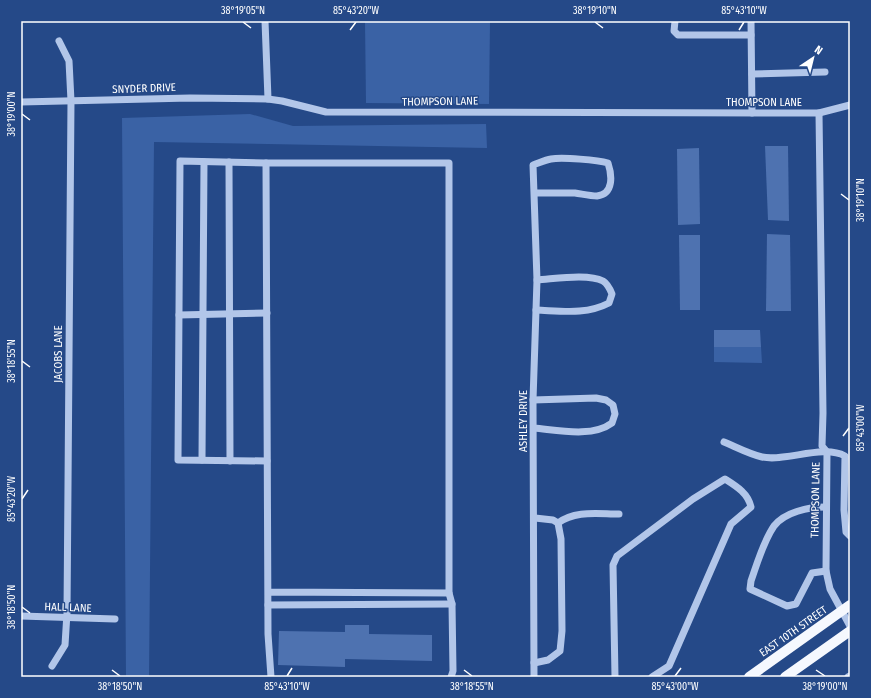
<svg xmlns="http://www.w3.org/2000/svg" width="871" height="698" viewBox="0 0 871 698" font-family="'Fira Sans Condensed',sans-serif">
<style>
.green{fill:#3a62a5}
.building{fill:#4e72b0}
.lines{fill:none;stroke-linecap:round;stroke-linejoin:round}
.minor{stroke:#b2c6e9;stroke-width:7}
.major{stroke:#f5f8fe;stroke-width:10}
.ticks{fill:none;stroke:#fff;stroke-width:1.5}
.labels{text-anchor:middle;stroke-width:3;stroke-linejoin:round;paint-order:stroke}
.street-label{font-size:11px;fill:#fff;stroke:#254988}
.neatline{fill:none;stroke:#fff;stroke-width:1.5}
.ticks-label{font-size:10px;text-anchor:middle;fill:#fff}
</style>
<rect width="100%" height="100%" fill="#254988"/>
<g class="green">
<path d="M 365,21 L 490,21 L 489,104 L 366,103 Z"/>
<path d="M 250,114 L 293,126 L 486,124 L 487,148 L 154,142 L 149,677 L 126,677 L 122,118 Z"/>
<path d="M 714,347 L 761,347 L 762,363 L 714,362 Z"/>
</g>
<g class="building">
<path d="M 765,146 L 788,146 L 789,221 L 768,220 Z"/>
<path d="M 699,148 L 700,224 L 678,225 L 677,149 Z"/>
<path d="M 767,234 L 790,235 L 791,311 L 766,311 Z"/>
<path d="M 679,235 L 700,235 L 700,310 L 680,310 Z"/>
<path d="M 714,330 L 760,330 L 761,347 L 714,347 Z"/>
<path d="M 345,625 L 369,625 L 369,634 L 432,635 L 432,661 L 345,659 L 345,667 L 278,665 L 279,631 L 345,632 Z"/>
</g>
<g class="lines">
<g class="minor">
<path d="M 265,21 L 268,99 L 282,101 L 326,112 L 819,113 L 823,413 L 822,446 L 827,452 L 826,571 L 830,589 L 850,626"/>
<path d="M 675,21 L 674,31 L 678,35 L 751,35"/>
<path d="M 751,21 L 752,113"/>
<path d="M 752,74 L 825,72"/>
<path d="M 21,102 L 190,98 L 268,99"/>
<path d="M 819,113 L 850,105"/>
<path d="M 229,162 L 230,461"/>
<path d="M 266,163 L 180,161 L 178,460 L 267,461"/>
<path d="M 536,310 C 562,311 586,315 609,303 L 612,294 C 610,289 608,284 603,281 C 588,273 554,279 537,280"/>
<path d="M 179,315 L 267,313"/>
<path d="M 533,400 L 596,398 L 606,400 L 613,405 L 615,414 L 612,423 C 592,438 557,430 534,428"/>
<path d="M 724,442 C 736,447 749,454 762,457 C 786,462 823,444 845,456 L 844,510 L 846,532 L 850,536"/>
<path d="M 202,460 L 204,162"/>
<path d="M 825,507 C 809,507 785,512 774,526 C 763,542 757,564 751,581 L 750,589 L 787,606 L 796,604 L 812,573 L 826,571"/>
<path d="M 558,523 C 575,510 598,514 619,514"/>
<path d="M 268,592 L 449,593 L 449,163 L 266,163 L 268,634 L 271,677"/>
<path d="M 449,593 L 452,604 L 453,671 L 451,677"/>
<path d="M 268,605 L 452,604"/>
<path d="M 21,616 L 115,619"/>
<path d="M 534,663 L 548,660 L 560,651 L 562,631 L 561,539 L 558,523 L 553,520 L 535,518"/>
<path d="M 52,666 L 65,645 L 67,613 L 71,101 L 69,61 L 59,41"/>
<path d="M 534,677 L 533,400 L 537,280 L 533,165 C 539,163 545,160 551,159 C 562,157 598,160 608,163 C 612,175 614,194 597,196 C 590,196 582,194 575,193 C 561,193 548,193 534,193"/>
<path d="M 615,677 L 613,565 L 617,556 L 693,499 L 725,479 C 736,486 748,493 751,507 L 731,524 L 669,666 L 652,677"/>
<path d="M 848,677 L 850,676"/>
</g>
<g class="major">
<path d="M 749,677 L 850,605"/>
<path d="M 785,677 L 850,631"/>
</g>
</g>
<path class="ticks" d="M 243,22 L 251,28M 595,22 L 603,28M 350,30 L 356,22M 739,30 L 744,22M 22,114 L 30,120M 841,194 L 849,200M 22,361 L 30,367M 843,436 L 849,428M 22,499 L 28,490M 22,607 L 30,613M 112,670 L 120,676M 464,670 L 472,676M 816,670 L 825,676M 287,676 L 292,668M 675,676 L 681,668"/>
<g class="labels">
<g class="street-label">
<text transform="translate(144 88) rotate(-2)" y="4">SNYDER DRIVE</text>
<text transform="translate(440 101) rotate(-1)" y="4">THOMPSON LANE</text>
<text x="764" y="106">THOMPSON LANE</text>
<text transform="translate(58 354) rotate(-90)" y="4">JACOBS LANE</text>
<text transform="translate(523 421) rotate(-90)" y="4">ASHLEY DRIVE</text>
<text transform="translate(815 500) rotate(-89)" y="4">THOMPSON LANE</text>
<text transform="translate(68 607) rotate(2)" y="4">HALL LANE</text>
<text transform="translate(793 631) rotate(-35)" y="4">EAST 10TH STREET</text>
</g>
</g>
<rect width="871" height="698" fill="none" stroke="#254988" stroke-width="44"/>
<g transform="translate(813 58) rotate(35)" stroke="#254988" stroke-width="3" paint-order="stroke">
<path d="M0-3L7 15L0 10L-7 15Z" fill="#ffffff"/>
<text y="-6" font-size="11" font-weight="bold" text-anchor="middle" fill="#ffffff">N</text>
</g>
<rect x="22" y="22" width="827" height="654" class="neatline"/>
<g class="ticks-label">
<text x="243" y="14">38°19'05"N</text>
<text x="356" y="14">85°43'20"W</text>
<text x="595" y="14">38°19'10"N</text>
<text x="744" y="14">85°43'10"W</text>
<text transform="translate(11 114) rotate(-90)" y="4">38°19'00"N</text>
<text transform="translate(860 200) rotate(-90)" y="4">38°19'10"N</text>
<text transform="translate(11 361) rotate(-90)" y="4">38°18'55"N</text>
<text transform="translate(860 428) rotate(-90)" y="4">85°43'00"W</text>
<text transform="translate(11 499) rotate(-90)" y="4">85°43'20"W</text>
<text transform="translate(11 607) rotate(-90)" y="4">38°18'50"N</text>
<text x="120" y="690">38°18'50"N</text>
<text x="287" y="690">85°43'10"W</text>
<text x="472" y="690">38°18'55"N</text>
<text x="675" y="690">85°43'00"W</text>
<text x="825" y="690">38°19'00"N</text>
</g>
</svg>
